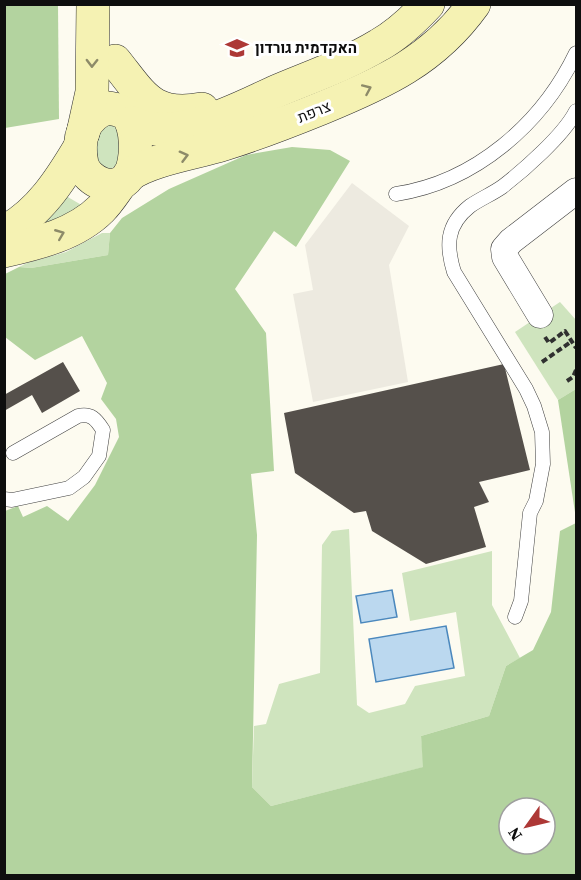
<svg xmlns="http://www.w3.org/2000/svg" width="581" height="880" viewBox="0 0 581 880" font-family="'Source Serif 4',Heebo,serif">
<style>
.green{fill:#cfe4be}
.forest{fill:#b3d39f;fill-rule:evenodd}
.plaza{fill:#edeae0}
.water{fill:#bbd8ef;stroke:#4b88bd;stroke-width:1.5}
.building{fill:#55504b}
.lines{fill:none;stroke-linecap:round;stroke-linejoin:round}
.lane-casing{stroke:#414141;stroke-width:15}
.street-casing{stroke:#414141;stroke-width:27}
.secondary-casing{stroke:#303030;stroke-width:34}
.path{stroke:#303030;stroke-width:4;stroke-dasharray:6 3;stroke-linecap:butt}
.lane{stroke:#fff;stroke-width:14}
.street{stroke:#fff;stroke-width:26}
.secondary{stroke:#f5f2b3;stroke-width:33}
.oneway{stroke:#8d8b69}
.labels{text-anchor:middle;stroke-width:6;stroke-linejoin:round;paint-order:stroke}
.poi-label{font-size:15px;font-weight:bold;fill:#0e0e0e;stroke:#fff;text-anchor:start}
.street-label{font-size:15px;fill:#0e0e0e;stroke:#fff}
</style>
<rect width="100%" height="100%" fill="#fdfbf0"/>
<g class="green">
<path d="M 108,122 L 116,125 L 121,140 L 118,162 L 114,167 L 108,171 L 99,169 L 94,141 Z"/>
<path d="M 61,193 L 90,210 L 5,243 Z"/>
<path d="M 102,233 L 110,233 L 108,255 L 31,268 L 19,267 L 27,263 L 66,252 Z"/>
<path d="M 560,302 L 576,320 L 576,389 L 558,400 L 515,332 Z"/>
<path d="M 349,529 L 357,705 L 369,713 L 405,704 L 415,686 L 465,676 L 456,612 L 410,621 L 402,573 L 492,551 L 492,605 L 520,658 L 506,666 L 489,716 L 421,736 L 424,767 L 271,806 L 252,787 L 254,726 L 266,724 L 279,684 L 320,673 L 322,545 L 332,531 Z"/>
</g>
<g class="forest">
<path d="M 5,4 L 58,5 L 59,119 L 5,128 Z"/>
<path d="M 292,147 L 330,150 L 350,161 L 296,247 L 274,231 L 235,289 L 266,333 L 274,471 L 251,474 L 257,535 L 252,787 L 271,806 L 423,767 L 421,736 L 489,716 L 506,666 L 533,650 L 551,612 L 560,531 L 576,523 L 576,875 L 5,875 L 5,511 L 18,506 L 23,517 L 47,506 L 68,521 L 95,485 L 119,437 L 116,419 L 101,399 L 107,383 L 82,336 L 35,360 L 5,337 L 5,274 L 19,267 L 31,268 L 108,255 L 110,233 L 122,218 L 169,189 L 246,155 ZM 509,808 L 545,808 L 545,844 L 509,844 Z"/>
<path d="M 576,389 L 576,519 L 558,400 Z"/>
</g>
<path class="plaza" d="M 352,183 L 409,226 L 389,265 L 408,382 L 313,402 L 293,294 L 313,290 L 305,245 Z"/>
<g class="water">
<path d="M 392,590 L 397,617 L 361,623 L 356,596 Z"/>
<path d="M 446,626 L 454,668 L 376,682 L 369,639 Z"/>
</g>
<g class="building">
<path d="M 63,362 L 80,391 L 42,413 L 32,395 L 4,411 L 4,395 Z"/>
<path d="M 504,364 L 530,470 L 479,482 L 489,502 L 474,507 L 486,547 L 426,564 L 372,531 L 366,511 L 354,513 L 295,473 L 284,413 Z"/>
</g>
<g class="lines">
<g class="lane-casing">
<g id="lane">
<path d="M 396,194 C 475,182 542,124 576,53"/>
<path d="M 4,499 L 12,500 L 69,488 L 84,477 L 99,456 L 103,430 C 96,419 91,413 78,416 L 13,453"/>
<path d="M 515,617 L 521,601 L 530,513 L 536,501 L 543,464 L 542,432 L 534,406 L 526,389 L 454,272 C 446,246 446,225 470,206 C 480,199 492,194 502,187 C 524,170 564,135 576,111"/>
</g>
</g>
<g class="street-casing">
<path id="street" d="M 540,315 L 505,257 L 504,249 L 511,241 L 576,191"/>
</g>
<g class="secondary-casing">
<g id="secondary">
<path d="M 115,61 C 143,96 152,118 202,109"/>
<path d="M 108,108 C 114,109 121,110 126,114 C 138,125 138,162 129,176 C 116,195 87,182 82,164 C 77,140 83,115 108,108 Z"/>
<path d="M 132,123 C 176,143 235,110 275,92 C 310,77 346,65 379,45 C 397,35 414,19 428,4"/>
<path d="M 83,133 L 92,92 L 93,4"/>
<path d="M 129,175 C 152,159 196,153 224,144 C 257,134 290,121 322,108 C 383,83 434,60 474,4"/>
<path d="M 4,232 C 39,214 61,179 80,147"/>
<path d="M 4,251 C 39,243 76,234 101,209 C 109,201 115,191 121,183"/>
</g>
</g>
<g class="path">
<path d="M 545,337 L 549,343 L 565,331 L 576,348"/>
<path d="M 542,362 L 572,341"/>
<path d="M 567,381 L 573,377 L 576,370"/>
</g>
<use href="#lane" class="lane"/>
<use href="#street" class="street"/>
<use href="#secondary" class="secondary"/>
</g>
<defs><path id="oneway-chevron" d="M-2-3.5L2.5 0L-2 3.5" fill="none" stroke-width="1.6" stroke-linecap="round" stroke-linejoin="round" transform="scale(1.5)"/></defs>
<g class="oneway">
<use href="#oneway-chevron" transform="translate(92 63) rotate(91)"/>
<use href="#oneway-chevron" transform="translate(367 89) rotate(-24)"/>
<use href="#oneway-chevron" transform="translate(184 156) rotate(-15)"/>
<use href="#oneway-chevron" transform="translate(60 234) rotate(-22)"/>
</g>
<defs>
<g id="university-bare" transform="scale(1.8)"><path d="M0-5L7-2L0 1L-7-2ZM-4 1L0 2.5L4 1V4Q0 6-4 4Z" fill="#ad3836" stroke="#fff" stroke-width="2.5" paint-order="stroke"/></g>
</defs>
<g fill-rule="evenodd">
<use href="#university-bare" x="237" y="48"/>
</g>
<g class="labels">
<g class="poi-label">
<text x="255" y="53">האקדמית גורדון</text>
</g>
<g class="street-label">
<text transform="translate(314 112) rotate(-22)" y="5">צרפת</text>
</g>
</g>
<rect width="581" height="880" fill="none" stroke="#0e0e0e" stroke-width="12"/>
<g transform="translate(527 826) rotate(236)"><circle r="28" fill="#ffffff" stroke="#9f9f9f" stroke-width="1.5"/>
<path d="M0-4.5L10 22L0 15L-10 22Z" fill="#ad3836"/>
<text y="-9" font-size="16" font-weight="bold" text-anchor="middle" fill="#0e0e0e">N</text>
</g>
</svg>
